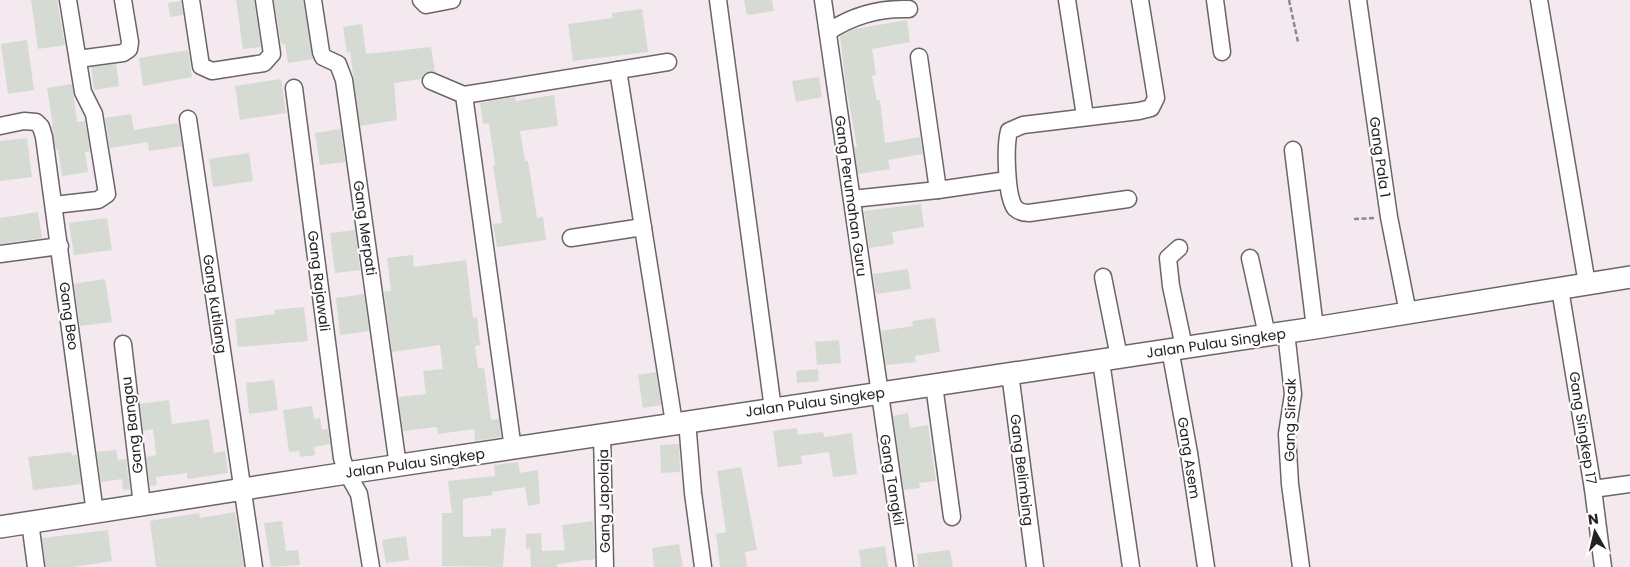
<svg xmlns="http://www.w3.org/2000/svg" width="1630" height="567" viewBox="0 0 1630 567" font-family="Poppins,sans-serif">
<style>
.building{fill:#d5dbd2}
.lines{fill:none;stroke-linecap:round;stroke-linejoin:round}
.minor-casing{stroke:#6c6469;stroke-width:19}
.tertiary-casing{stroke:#6c6469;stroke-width:24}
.path{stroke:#8f888d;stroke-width:2.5;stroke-dasharray:5 2.5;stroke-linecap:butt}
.minor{stroke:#fff;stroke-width:16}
.tertiary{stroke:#fff;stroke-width:21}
.labels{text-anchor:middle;stroke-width:4.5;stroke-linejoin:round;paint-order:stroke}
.street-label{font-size:14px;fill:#252124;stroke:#fff}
</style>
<rect width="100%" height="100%" fill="#f3e9ef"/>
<g class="building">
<path d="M 31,0 L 57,0 L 65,45 L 38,49 Z"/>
<path d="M 236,0 L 254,0 L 261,47 L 243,49 Z"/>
<path d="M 274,0 L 303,0 L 313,59 L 288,63 L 285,44 L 281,44 Z"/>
<path d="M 744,0 L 772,0 L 774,11 L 747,15 Z"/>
<path d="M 181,1 L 183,15 L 170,17 L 168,3 Z"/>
<path d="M 642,9 L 648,52 L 573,61 L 568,24 L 613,18 L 612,13 Z"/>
<path d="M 907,20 L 910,42 L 872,49 L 876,75 L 872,76 L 877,101 L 880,100 L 885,143 L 920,137 L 923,154 L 888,160 L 890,169 L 858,174 L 854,147 L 857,147 L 845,80 L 840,36 L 855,29 Z"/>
<path d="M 362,24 L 366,54 L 431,47 L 435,72 L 425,73 L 421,79 L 394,83 L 397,120 L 360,126 L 350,52 L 347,53 L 343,27 Z"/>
<path d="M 27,40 L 34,90 L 8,94 L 1,44 Z"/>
<path d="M 188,50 L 192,77 L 143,86 L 139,58 Z"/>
<path d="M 116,64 L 119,86 L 94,90 L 91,67 Z"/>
<path d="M 819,77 L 822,97 L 796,102 L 792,81 Z"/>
<path d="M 281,79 L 286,113 L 240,120 L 235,86 Z"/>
<path d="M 72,84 L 77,122 L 85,121 L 90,151 L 85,152 L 88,172 L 62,176 L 58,149 L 56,150 L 51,126 L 53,126 L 47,88 Z"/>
<path d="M 554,95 L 558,126 L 520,131 L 525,161 L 528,161 L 537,218 L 543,217 L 546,240 L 497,247 L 493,224 L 502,223 L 493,166 L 495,165 L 489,123 L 483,124 L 480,103 L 515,97 L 516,101 Z"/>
<path d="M 131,114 L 134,130 L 178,123 L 182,146 L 149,151 L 148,142 L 110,148 L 105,118 Z"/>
<path d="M 341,129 L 345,162 L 320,165 L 315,133 Z"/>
<path d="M 27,138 L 32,177 L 0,181 L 0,141 Z"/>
<path d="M 249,153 L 253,181 L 213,187 L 209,159 Z"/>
<path d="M 921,204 L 924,227 L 892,232 L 894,244 L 869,248 L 864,211 Z"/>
<path d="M 38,212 L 42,238 L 0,244 L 0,218 Z"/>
<path d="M 107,218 L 112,250 L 74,255 L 69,223 Z"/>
<path d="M 355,230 L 360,270 L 335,273 L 330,233 Z"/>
<path d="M 413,255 L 414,267 L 466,260 L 473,318 L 477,317 L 480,345 L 475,346 L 478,368 L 484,368 L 491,420 L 499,419 L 501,437 L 475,441 L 474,429 L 438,434 L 437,427 L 403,431 L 398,397 L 426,394 L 423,371 L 443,369 L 440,345 L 392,352 L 384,292 L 391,291 L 387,258 Z"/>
<path d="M 908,269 L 911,289 L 876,294 L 873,274 Z"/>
<path d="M 105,279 L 112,322 L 80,326 L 74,284 Z"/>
<path d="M 364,294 L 369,331 L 340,335 L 336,298 Z"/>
<path d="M 304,307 L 308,341 L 238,347 L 235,319 L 275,314 L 274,310 Z"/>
<path d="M 935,318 L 940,352 L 915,356 L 916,362 L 886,365 L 881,331 L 913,326 L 912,321 Z"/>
<path d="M 839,340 L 841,363 L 817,365 L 815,342 Z"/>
<path d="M 818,369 L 819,381 L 797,383 L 796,371 Z"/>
<path d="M 656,372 L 661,405 L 643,408 L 638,375 Z"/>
<path d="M 274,380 L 278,410 L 249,414 L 246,383 Z"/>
<path d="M 169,400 L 172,424 L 209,419 L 214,453 L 225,451 L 228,473 L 187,479 L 187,473 L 156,477 L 157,485 L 150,486 L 146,457 L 156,455 L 153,429 L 143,431 L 140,404 Z"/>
<path d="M 312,406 L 314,419 L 320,418 L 322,430 L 328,429 L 330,444 L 314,447 L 315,455 L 300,457 L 299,451 L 289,452 L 283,410 Z"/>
<path d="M 908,413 L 910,428 L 928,425 L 936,481 L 919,483 L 920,488 L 904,490 L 893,416 Z"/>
<path d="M 797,428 L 798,435 L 823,432 L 824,437 L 852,433 L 857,474 L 833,477 L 829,452 L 801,456 L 802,464 L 778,467 L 773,431 Z"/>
<path d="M 679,444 L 680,472 L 661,473 L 660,445 Z"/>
<path d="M 116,450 L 118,460 L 126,459 L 130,489 L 123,490 L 122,479 L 101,482 L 97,452 Z"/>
<path d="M 71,452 L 72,455 L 77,455 L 81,484 L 33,490 L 28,457 Z"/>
<path d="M 518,462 L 520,473 L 538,470 L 540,504 L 528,506 L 525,487 L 492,492 L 492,495 L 463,499 L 463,537 L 491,536 L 491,529 L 506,528 L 503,567 L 442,566 L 442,513 L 452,513 L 448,481 L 495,476 L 494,465 Z"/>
<path d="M 741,467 L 757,550 L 745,552 L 747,567 L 720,567 L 716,534 L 726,532 L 717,471 Z"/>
<path d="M 235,512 L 244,567 L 156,567 L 150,521 L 199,513 L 200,518 Z"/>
<path d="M 282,521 L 286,551 L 298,550 L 300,565 L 271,567 L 264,523 Z"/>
<path d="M 593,521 L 595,559 L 557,564 L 557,567 L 531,567 L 530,548 L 526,549 L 526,534 L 541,533 L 542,551 L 565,550 L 562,525 Z"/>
<path d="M 108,530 L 112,561 L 73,567 L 46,567 L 42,538 Z"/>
<path d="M 406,536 L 409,560 L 386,563 L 382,540 Z"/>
<path d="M 679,544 L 683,567 L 654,567 L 652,548 Z"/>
<path d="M 885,546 L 888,567 L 861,567 L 859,550 Z"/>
<path d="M 950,550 L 953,567 L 918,567 L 917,554 Z"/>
</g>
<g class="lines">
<g class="minor-casing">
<g id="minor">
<path d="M 191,0 L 201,66 L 212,71 L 264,63 L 272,54 L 264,0"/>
<path d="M 313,0 L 321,52 L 323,57 L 338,64 L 344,80 L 398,466"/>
<path d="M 421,0 L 426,5 L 452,0"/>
<path d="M 718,0 L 773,409"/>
<path d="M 823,0 L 905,567"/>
<path d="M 1067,0 L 1085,116"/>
<path d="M 1215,0 L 1222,52"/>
<path d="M 1358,0 L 1389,217 L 1408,313"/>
<path d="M 1539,0 L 1587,284"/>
<path d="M 828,32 C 853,15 879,8 909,9"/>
<path d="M 919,57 L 938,190"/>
<path d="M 78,59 L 123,53 L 129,49 L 130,42 L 123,0"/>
<path d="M 618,70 L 674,423"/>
<path d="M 431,81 L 464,95 L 668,62"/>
<path d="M 294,88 L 342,458 L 347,473 L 359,494 L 371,567"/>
<path d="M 464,95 L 513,449"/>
<path d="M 188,119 L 254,567"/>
<path d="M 0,126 L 24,121 L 36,122 L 41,127 L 44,137 L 95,513"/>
<path d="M 1293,150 L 1315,328"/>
<path d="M 852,199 L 938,190 L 1007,180"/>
<path d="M 1128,199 L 1029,213 C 1024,213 1019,212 1015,208 C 1006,196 1005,146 1009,131 L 1023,125 L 1139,111 L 1151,108 L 1156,98 L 1140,0"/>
<path d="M 54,205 L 98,200 L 107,194 L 94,114 L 83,92 L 68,0"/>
<path d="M 571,238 L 643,227"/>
<path d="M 1179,248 L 1168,258 L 1171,286 L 1184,347"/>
<path d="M 0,254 L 60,246"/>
<path d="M 1250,258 L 1267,335"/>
<path d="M 1103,277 L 1119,357"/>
<path d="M 1560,289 L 1593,489 L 1603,567"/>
<path d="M 1286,332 L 1293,394 L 1287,434 L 1290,484 L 1301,567"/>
<path d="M 123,344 L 142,505"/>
<path d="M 1170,349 L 1189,453 L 1206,567"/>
<path d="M 1101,361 L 1131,567"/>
<path d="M 1010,373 L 1035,567"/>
<path d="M 934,385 L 952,517"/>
<path d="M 687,421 L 693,493 L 703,567"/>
<path d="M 602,434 L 605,567"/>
<path d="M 1593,489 L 1630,484"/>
<path d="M 30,522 L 36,567"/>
</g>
</g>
<g class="tertiary-casing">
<path id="tertiary" d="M 0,527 L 347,473 L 1315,328 L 1630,277"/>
</g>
<g class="path">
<path d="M 1289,0 L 1298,42"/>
<path d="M 1354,219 L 1375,218"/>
</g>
<use href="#minor" class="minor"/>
<use href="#tertiary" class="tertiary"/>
</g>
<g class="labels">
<g class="street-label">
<text transform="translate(1380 157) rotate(82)" y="5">Gang Pala 1</text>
<text transform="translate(851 196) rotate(82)" y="5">Gang Perumahan Guru</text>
<text transform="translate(365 228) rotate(82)" y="5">Gang Merpati</text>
<text transform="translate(319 281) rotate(83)" y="5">Gang Rajawali</text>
<text transform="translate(215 304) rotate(82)" y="5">Gang Kutilang</text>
<text transform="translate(69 316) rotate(82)" y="5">Gang Beo</text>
<text transform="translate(1216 343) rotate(-8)" y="5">Jalan Pulau Singkep</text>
<text transform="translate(815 402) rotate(-8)" y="5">Jalan Pulau Singkep</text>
<text transform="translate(1290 420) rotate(-89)" y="5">Gang Sirsak</text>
<text transform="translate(132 425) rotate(-97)" y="5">Gang Bangau</text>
<text transform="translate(1583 428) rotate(81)" y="5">Gang Singkep 17</text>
<text transform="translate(1189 458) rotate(81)" y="5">Gang Asem</text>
<text transform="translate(415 463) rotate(-8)" y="5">Jalan Pulau Singkep</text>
<text transform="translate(1022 470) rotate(83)" y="5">Gang Belimbing</text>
<text transform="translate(892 480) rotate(81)" y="5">Gang Tangkil</text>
<text transform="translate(604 501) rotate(-91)" y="5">Gang Japolaja</text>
</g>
</g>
<g transform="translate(1595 532) rotate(352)" stroke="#ffffff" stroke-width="4" paint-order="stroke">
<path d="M0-4L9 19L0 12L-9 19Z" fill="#252124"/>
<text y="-8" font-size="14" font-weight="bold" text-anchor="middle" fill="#252124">N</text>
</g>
</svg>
